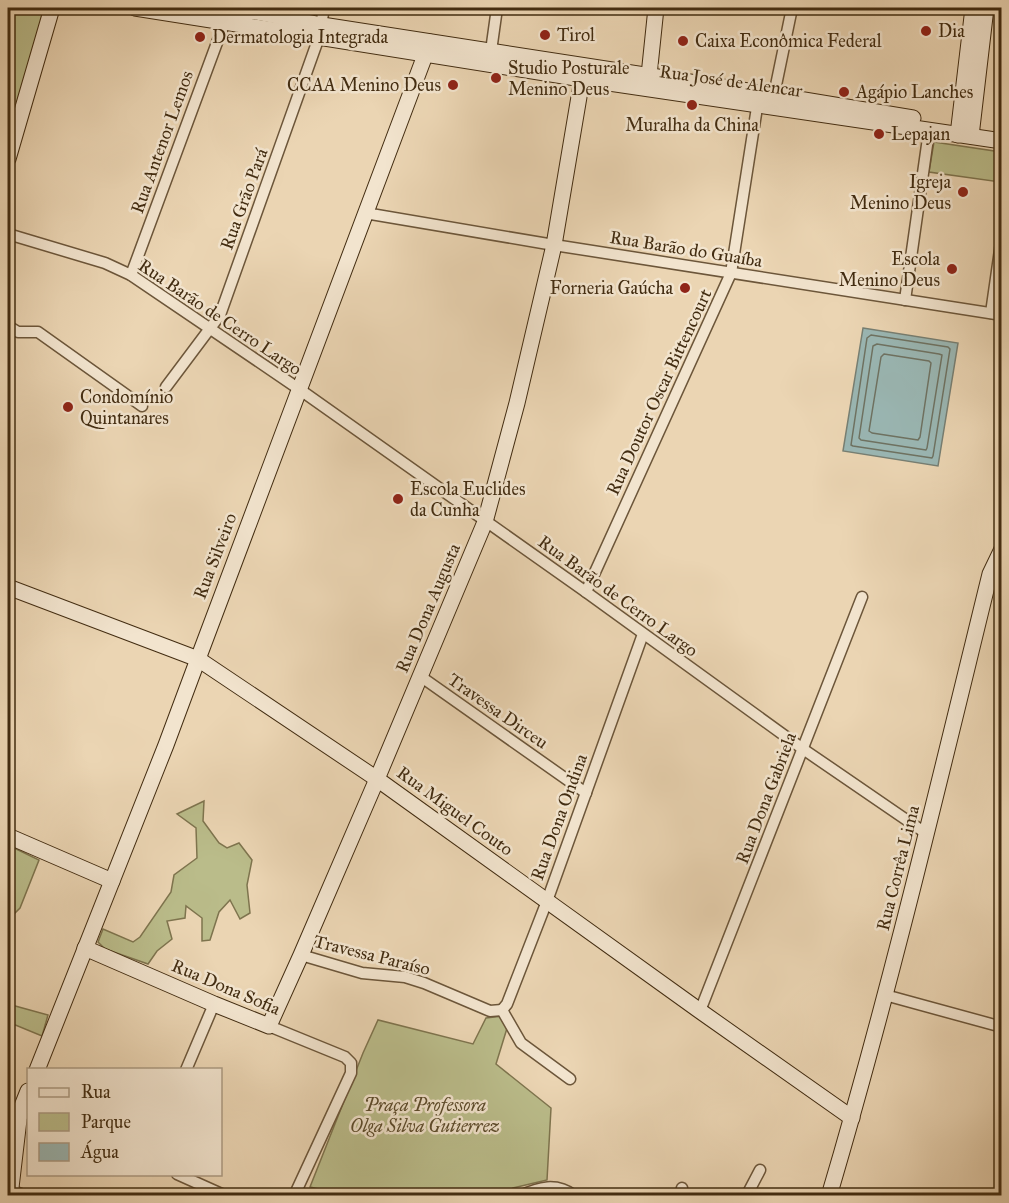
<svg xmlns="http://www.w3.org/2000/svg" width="1009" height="1203" viewBox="0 0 1009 1203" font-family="'IM FELL Great Primer',serif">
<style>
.green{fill:#babc8a;stroke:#7e744e;stroke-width:1.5}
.water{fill:#9ab7b4;stroke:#777f73;stroke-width:1.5}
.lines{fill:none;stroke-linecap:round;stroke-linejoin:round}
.shore{stroke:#6e7262;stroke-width:1.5}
.street-casing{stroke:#6c563a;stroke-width:13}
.secondary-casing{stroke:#422c11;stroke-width:17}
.street{stroke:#f2e4ce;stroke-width:10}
.secondary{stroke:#f2e4ce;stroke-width:15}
.poi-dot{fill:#8f2418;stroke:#f2e4ce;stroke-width:2}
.labels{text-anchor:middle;stroke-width:5;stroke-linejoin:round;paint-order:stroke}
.poi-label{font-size:18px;fill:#422c11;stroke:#f2e4ce;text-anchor:start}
.street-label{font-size:18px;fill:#422c11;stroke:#f2e4ce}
.park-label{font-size:18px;font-style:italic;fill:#5a4929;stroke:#f2e4ce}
</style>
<rect width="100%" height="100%" fill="#ebd5b3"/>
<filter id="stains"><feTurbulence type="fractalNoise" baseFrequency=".00333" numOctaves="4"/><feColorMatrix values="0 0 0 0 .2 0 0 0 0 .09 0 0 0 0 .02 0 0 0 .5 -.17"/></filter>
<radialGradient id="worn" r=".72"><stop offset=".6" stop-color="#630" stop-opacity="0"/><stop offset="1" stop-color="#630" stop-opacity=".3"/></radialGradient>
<g class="green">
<path d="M 8,8 L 46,8 L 8,137 Z"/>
<path d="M 934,142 L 1001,152 L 1001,171 L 1000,182 L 929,172 Z"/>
<path d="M 204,801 L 203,821 L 219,843 L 227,848 L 239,843 L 252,860 L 247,885 L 250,913 L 240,919 L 230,900 L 219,912 L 210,940 L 202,941 L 202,918 L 186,906 L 185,918 L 167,921 L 172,939 L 157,951 L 148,964 L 105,949 L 98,942 L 103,929 L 133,942 L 140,937 L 171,892 L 174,875 L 197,858 L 196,828 L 177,814 Z"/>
<path d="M 8,845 L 39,860 L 20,908 L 8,920 Z"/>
<path d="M 8,1004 L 48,1015 L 42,1036 L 8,1022 Z"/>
<path d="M 503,1016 L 508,1025 L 496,1064 L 551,1108 L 547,1180 L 513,1188 L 500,1196 L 349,1196 L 310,1187 L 363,1053 L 378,1020 L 473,1044 L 486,1018 Z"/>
</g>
<path class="water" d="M 863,328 L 958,343 L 938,466 L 843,451 Z"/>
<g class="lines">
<g class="shore">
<path d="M 871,335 L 948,347 L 950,349 L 933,456 L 932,458 L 853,446 L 851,445 L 867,338 Z"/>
<path d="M 877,344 L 939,354 L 942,355 L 927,448 L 926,450 L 861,440 L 859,438 L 873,346 Z"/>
<path d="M 884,354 L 929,361 L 931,363 L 920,437 L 918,440 L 872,433 L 869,431 L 881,357 Z"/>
</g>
<g class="street-casing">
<g id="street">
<path d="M 491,51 L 497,8"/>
<path d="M 774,95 L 792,8"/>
<path d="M 365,213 L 554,245 L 1002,315"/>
<path d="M 8,234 L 105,263 L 131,275 L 299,389 L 586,592 L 803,749 L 927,834"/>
<path d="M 131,275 L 225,21"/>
<path d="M 905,300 L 929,131"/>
<path d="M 991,313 L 1002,236"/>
<path d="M 8,326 L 18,332 L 38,332 L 142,406"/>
<path d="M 166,387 L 220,315 L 319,37 L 324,8"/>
<path d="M 586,592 L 731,273 L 758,101"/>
<path d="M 420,676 L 586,793"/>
<path d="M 301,955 L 362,973 L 405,977 L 424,983 L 490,1011 L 502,1010"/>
<path d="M 885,995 L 1002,1027"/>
<path d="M 502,1010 L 507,1004 L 547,901 L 643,634"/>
<path d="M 502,1010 L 521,1043 L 570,1079"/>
<path d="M 700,1011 L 862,597"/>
<path d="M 269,1026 L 345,1057 L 351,1063 L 351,1073 L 294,1196"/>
<path d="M 186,1070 L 214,1004"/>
<path d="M 8,1107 L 28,1114"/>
<path d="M 177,1174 L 226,1196"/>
<path d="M 11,1190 L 26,1196"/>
<path d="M 520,1196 C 539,1187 556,1182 575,1196"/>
<path d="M 680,1196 L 682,1188"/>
<path d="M 749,1196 L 749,1191 L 760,1170"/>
</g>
</g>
<g class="secondary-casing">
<g id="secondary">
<path d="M 135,8 L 582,79 L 1002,141"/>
<path d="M 211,8 L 235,11 L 256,12 L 322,25 L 774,95 L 913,118"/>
<path d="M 648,85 L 656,8"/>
<path d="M 958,135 L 973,8"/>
<path d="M 971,136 L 986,8"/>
<path d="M 8,159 L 52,8"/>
<path d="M 8,587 L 198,659 L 377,779 L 700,1011 L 852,1118"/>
<path d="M 8,836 L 112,881"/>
<path d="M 85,948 L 214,1004 L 269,1026 L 301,955 L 377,779 L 485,522 L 517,403 L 554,245 L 582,79"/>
<path d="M 37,1070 L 166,745 L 198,659 L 430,42"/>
<path d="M 10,1196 L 20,1111 L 28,1091"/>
<path d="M 829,1196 C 890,990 939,782 990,574 L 1002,549"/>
</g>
</g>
<use href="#street" class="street"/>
<use href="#secondary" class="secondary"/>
</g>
<g class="poi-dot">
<circle cx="926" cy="31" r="6"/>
<circle cx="545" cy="35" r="6"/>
<circle cx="200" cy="37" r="6"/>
<circle cx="683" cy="41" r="6"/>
<circle cx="496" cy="78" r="6"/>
<circle cx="453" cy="85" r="6"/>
<circle cx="844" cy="92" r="6"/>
<circle cx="692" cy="105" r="6"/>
<circle cx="879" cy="134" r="6"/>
<circle cx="963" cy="192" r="6"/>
<circle cx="952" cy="269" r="6"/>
<circle cx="685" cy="288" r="6"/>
<circle cx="68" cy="407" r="6"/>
<circle cx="398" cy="499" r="6"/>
</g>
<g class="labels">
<g class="poi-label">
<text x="938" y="37">Dia</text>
<text x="557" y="41">Tirol</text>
<text x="212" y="43">Dermatologia Integrada</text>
<text x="695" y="47">Caixa Econômica Federal</text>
<text x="508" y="74">Studio Posturale<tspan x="508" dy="21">Menino Deus</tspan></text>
<text x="441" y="91" text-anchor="end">CCAA Menino Deus</text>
<text x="856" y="98">Agápio Lanches</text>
<text x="692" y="131" text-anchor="middle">Muralha da China</text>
<text x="891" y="140">Lepajan</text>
<text x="951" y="188" text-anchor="end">Igreja<tspan x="951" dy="21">Menino Deus</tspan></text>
<text x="940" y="265" text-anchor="end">Escola<tspan x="940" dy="21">Menino Deus</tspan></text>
<text x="673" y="294" text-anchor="end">Forneria Gaúcha</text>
<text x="80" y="403">Condomínio<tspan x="80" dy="21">Quintanares</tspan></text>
<text x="410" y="495">Escola Euclides<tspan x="410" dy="21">da Cunha</tspan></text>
</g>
<g class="street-label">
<text transform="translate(731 81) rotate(8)" y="6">Rua José de Alencar</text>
<text transform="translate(162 142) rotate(-70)" y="6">Rua Antenor Lemos</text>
<text transform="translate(244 199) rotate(-70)" y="6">Rua Grão Pará</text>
<text transform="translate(686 249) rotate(9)" y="6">Rua Barão do Guaíba</text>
<text transform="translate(220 317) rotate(34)" y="6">Rua Barão de Cerro Largo</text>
<text transform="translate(659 392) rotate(-65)" y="6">Rua Doutor Oscar Bittencourt</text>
<text transform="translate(215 556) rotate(-69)" y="6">Rua Silveiro</text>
<text transform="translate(618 596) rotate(36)" y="6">Rua Barão de Cerro Largo</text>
<text transform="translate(428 608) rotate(-67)" y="6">Rua Dona Augusta</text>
<text transform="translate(498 711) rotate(35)" y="6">Travessa Dirceu</text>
<text transform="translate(766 798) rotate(-69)" y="6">Rua Dona Gabriela</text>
<text transform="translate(455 811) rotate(36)" y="6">Rua Miguel Couto</text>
<text transform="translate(559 817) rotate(-70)" y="6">Rua Dona Ondina</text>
<text transform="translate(898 868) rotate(-76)" y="6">Rua Corrêa Lima</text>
<text transform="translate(372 955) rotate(14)" y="6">Travessa Paraíso</text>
<text transform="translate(226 987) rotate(23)" y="6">Rua Dona Sofia</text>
</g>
<g class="park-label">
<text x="425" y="1111">Praça Professora<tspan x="425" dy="21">Olga Silva Gutierrez</tspan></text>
</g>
</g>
<rect width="1009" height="1203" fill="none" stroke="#ebd5b3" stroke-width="30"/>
<rect x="9" y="9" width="991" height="1185" fill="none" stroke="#422c11" stroke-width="3"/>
<rect x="15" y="15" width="979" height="1173" fill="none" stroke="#422c11" stroke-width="1.5"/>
<rect x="27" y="1068" width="195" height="108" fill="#f2e4ce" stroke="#ac9a82" stroke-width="1.5"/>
<rect x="39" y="1088" width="30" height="9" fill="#f2e4ce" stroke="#ac9a82" stroke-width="1.5"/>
<text x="81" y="1098" font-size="18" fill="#422c11">Rua</text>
<rect x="39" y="1113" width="30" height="18" fill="#babc8a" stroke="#ac9a82" stroke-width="1.5"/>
<text x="81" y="1128" font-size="18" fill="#422c11">Parque</text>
<rect x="39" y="1143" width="30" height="18" fill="#9ab7b4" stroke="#ac9a82" stroke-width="1.5"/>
<text x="81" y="1158" font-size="18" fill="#422c11">Água</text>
<rect width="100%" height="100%" filter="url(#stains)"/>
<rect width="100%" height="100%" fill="url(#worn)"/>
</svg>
